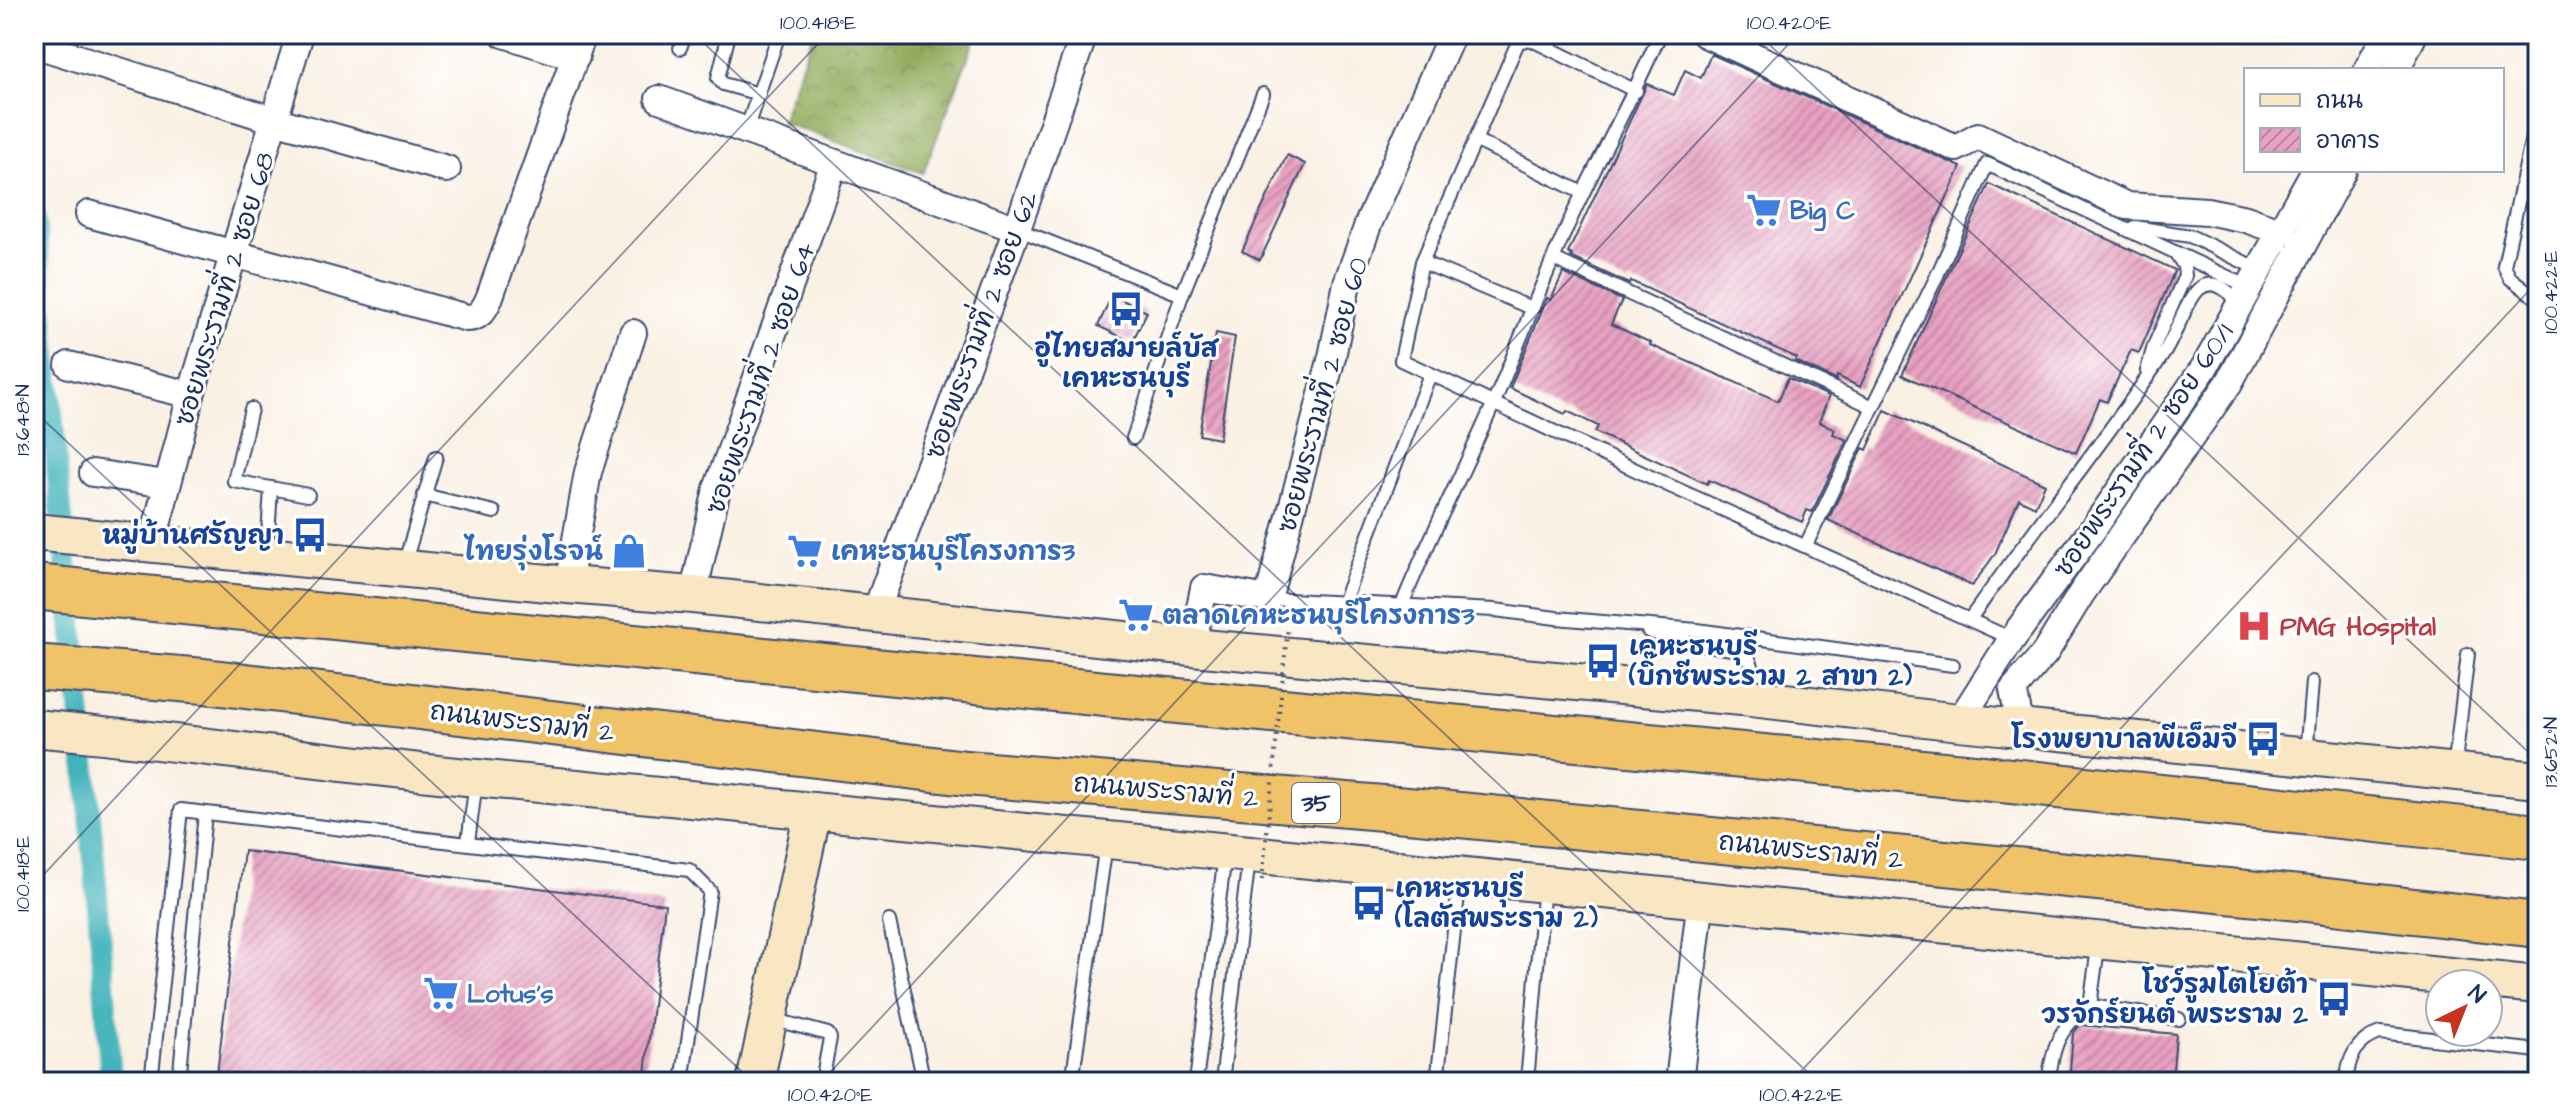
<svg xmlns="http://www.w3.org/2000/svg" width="2572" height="1116" viewBox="0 0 2572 1116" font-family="'Architects Daughter','Playpen Sans Thai',sans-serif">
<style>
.forest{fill:url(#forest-crowns);stroke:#566d5d;stroke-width:2}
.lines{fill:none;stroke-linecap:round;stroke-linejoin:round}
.canal{stroke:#42b3bb;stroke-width:22}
.building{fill:url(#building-hatch)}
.lane-casing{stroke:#3c4c72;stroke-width:16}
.street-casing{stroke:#3c4c72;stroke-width:30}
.secondary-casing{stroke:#3c4c72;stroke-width:40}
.highway-casing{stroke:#3c4c72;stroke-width:48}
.lane{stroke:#fff;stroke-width:12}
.street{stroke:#fff;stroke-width:26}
.secondary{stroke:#f9e7c3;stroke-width:36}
.highway{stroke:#f0c369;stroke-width:44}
.path-bridge{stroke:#3c4c72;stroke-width:4;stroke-dasharray:2 6;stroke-linecap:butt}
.ticks{fill:none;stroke:#1b2f5e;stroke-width:2;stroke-opacity:0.45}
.labels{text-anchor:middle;stroke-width:6;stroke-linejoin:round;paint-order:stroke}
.shield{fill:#fff;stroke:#5f6d8e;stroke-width:2}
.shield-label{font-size:24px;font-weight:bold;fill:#1b2f5e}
.shop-label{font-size:26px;font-weight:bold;fill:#366cbe;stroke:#fff;text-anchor:start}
.street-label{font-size:26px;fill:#1b2f5e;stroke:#fff}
.transit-label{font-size:26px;font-weight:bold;fill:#164399;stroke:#fff;text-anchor:end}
.health-label{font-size:26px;font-weight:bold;fill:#be3a42;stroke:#fff;text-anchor:start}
.neatline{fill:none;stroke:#1b2f5e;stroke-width:3}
.ticks-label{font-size:20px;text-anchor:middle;fill:#1b2f5e}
</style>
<defs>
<pattern id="forest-crowns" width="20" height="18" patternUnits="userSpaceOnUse" patternTransform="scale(2)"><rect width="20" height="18" fill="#92ab5c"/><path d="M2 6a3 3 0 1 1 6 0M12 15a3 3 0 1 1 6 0" fill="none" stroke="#768c4f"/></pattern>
<pattern id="building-hatch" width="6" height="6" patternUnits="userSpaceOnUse" patternTransform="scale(2)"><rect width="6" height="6" fill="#e8a1c1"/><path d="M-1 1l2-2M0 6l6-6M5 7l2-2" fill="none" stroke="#bb84a0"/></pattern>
</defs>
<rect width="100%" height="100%" fill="#fff"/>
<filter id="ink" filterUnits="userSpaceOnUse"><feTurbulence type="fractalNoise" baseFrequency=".0125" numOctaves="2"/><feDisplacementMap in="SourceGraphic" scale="16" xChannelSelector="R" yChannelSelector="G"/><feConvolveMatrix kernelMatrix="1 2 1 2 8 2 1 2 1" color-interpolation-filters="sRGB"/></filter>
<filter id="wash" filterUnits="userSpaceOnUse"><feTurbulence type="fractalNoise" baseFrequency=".006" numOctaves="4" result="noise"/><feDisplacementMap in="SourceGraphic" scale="32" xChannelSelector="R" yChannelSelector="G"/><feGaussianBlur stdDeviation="1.8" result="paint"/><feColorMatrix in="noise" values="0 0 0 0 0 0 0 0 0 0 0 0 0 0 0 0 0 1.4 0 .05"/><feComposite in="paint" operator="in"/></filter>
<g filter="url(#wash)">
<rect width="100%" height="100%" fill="#faf0e3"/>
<path class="forest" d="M 813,34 L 977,34 L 923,173 L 781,122 Z"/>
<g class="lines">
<path class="canal" d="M 34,208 C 57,499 92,790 111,1082"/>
</g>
<g id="blocks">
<g class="building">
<path d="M 1711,54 L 1961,167 L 1860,387 L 1837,376 L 1836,380 L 1795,361 L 1797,358 L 1631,281 L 1629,284 L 1571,257 L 1572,255 L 1568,253 L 1647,84 L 1674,95 L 1685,70 L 1701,78 Z"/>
<path d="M 1287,155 L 1305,164 L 1260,260 L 1242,251 Z"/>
<path d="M 1989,184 L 2175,270 L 2139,353 L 2131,350 L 2107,402 L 2100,399 L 2076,453 L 1902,375 Z"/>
<path d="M 1563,273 L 1622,300 L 1611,324 L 1651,343 L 1650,345 L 1778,401 L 1788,378 L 1829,396 L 1819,422 L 1835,429 L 1833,434 L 1847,440 L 1812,512 L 1807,510 L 1802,522 L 1709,480 L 1707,484 L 1595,432 L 1598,426 L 1567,411 L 1565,414 L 1510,388 L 1547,298 L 1551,300 Z"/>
<path d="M 1112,295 L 1147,312 L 1132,342 L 1098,326 Z"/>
<path d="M 1216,333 L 1235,337 L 1219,439 L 1199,435 Z"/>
<path d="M 1885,410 L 2045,484 L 2035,507 L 2019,499 L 1995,554 L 1972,586 L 1828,520 L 1863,448 L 1867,450 Z"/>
<path d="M 244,851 L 665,904 L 644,1082 L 216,1082 Z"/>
<path d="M 2080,1025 L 2176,1034 L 2172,1082 L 2069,1082 L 2073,1034 Z"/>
</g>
</g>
</g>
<g filter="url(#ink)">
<use href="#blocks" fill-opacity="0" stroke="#3c4c72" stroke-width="2"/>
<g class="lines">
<g class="lane-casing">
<g id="lane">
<path d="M 729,34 L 718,78 L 723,84 L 759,94"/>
<path d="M 680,48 L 685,34"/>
<path d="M 1636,91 L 1530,39 L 1518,42 L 1422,262 L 1401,360 L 1670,486 L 2012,639"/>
<path d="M 2538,110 L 2504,266 L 2510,278 L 2538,299"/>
<path d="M 746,130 L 779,34"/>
<path d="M 1475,140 L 1583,193"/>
<path d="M 2135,227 L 2190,236 L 2260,270"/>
<path d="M 1017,229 L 1182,295"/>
<path d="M 1554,259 L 1873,407"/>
<path d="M 1422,262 L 1531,308"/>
<path d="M 2147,371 L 2154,346 L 2185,276 L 2184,266 L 2175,252"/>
<path d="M 251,409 L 234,481 L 308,495"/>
<path d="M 1133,438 L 1182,295 L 1263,94"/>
<path d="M 424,495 L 494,512"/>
<path d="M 1806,545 L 1935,280 L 1987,164 L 2249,287"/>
<path d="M 267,553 L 271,488"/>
<path d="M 404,565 L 436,457"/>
<path d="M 1268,599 L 1495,610 L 1556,618 L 1697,630 L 1953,665"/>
<path d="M 1343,603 L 1430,374"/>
<path d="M 1402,605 C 1430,535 1465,469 1495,400 C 1524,331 1550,260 1583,193 C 1609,140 1637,88 1660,34"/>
<path d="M 1970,619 C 2033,529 2103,444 2164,353 C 2174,338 2188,298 2199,289 C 2213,277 2234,291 2235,307"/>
<path d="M 1648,631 L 1669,638 L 1737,650 L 1747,654 L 1752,666 L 1743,694"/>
<path d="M 2306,755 L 2312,682"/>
<path d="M 2454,770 L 2468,654"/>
<path d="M 468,842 L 476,782"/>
<path d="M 889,921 L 924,1082"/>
<path d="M 2090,1006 L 2179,1019"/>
<path d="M 772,1019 L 828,1034 L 830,1038 L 822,1082"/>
<path d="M 151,1082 L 181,810 L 689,870 L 710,891 L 682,1082"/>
<path d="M 179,1082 L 205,813"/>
<path d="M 1072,1082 L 1106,844"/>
<path d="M 1196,1082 L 1225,855"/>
<path d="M 1222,1082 L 1249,859"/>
<path d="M 1437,1082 L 1460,877"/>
<path d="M 1527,1082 L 1544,885"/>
<path d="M 2048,1082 C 2054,1046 2057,1028 2090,1006 L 2099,940"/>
<path d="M 2347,1082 C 2347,1058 2358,1040 2380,1033 L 2538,1051"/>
</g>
</g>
<g class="street-casing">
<g id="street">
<path d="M 504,34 L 576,57"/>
<path d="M 1705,34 L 1956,148 L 1978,136 L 2127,206 L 2207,211 L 2246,219 L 2282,232"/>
<path d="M 34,44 L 274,120 L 447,169"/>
<path d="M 2367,70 L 2386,34"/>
<path d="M 2396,70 L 2414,34"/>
<path d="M 659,99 L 1017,229"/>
<path d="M 89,214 L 467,318 C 479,318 484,310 489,299 L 583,34"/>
<path d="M 69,365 L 191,395"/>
<path d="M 93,473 L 166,484"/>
<path d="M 152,544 L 191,395 L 300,34"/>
<path d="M 568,585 L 588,472 L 633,333"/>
<path d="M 693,595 L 717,489 L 834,163"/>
<path d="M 875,614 L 1017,229 L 1084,34"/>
<path d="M 1192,647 L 1204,588 L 1268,599 L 1332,357 L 1347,283 L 1369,222 L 1452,34"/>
<path d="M 1959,722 L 2012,639 L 2093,529 L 2204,368 L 2315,170"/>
<path d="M 2021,727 L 2013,690 L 2045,653 L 2081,594 L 2229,383 L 2343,170"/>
<path d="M 1679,1082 L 1701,898"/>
</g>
</g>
<g class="secondary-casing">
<g id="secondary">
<path d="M 34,532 L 568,585 L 693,595 L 1192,647 L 1742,697 L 1959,722 L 2538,780"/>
<path d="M 34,728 C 185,742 335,764 486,779 C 1170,847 1855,911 2538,985"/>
<path d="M 755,1082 L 813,811"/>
</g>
</g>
<g class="highway-casing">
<g id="highway">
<path d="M 34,587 L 1105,694 L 1964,776 L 2538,837"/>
<path d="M 34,667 L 204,681 L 966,773 L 1419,811 L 2299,898 L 2538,925"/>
</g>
</g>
<use href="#lane" class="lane"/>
<use href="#street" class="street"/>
<use href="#secondary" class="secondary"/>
<use href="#highway" class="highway"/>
<path class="path-bridge" d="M 1262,880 L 1288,626"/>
</g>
</g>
<path class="ticks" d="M 694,34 L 1818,1082M 1758,34 L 2538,761M 34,411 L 753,1082M 34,885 L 827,34M 821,1082 L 1798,34M 1791,1082 L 2538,281"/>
<defs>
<g id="supermarket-bare" transform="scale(2.76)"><path d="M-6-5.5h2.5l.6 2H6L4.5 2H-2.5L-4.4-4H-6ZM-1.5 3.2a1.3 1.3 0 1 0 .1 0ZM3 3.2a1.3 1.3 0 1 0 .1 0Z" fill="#3f7fe0" stroke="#fff" stroke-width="2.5" paint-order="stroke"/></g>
<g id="bus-bare" transform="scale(2.76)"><path d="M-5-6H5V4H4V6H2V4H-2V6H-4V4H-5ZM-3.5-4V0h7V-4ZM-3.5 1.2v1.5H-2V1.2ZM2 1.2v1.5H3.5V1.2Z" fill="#1a4fb4" stroke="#fff" stroke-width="2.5" paint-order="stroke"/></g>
<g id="shop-bare" transform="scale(2.76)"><path d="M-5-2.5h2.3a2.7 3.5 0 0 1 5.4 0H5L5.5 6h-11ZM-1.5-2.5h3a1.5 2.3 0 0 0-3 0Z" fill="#3f7fe0" stroke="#fff" stroke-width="2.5" paint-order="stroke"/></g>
<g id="hospital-bare" transform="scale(2.76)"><path d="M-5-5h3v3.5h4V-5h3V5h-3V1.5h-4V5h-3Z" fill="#e0444e" stroke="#fff" stroke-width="2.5" paint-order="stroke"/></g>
</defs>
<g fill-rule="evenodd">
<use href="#supermarket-bare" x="1764" y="210"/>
<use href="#bus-bare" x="1126" y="309"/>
<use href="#bus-bare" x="310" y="535"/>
<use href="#shop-bare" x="629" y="551"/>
<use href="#supermarket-bare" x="805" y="551"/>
<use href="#supermarket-bare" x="1136" y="615"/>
<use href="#hospital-bare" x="2254" y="626"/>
<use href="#bus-bare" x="1603" y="661"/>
<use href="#bus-bare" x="2263" y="739"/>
<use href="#bus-bare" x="1369" y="903"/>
<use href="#supermarket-bare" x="441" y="993"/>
<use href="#bus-bare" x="2334" y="999"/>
</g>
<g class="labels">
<rect class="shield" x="1292" y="783" width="48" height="40" rx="6"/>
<g class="shield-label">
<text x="1316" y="811">35</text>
</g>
<g class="shop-label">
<text x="1790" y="219">Big C</text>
<text x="603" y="560" text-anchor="end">ไทยรุ่งโรจน์</text>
<text x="831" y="560">เคหะธนบุรีโครงการ3</text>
<text x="1162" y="624">ตลาดเคหะธนบุรีโครงการ3</text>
<text x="467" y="1002">Lotus's</text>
</g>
<g class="street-label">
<text transform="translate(224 289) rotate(-73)" y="9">ซอยพระรามที่ 2 ซอย 68</text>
<text transform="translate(981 325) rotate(-70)" y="9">ซอยพระรามที่ 2 ซอย 62</text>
<text transform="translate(760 378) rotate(-71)" y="9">ซอยพระรามที่ 2 ซอย 64</text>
<text transform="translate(1322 395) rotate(-75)" y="9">ซอยพระรามที่ 2 ซอย 60</text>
<text transform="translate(2143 450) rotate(-56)" y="9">ซอยพระรามที่ 2 ซอย 60/1</text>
<text transform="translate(522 721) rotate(7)" y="9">ถนนพระรามที่ 2</text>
<text transform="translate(1166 790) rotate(5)" y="9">ถนนพระรามที่ 2</text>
<text transform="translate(1811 850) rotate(6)" y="9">ถนนพระรามที่ 2</text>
</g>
<g class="transit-label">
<text x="1126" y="357" text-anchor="middle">อู่ไทยสมายล์บัส<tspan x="1126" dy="30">เคหะธนบุรี</tspan></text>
<text x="284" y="544">หมู่บ้านศรัญญา</text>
<text x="1629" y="655" text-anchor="start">เคหะธนบุรี<tspan x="1629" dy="30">(บิ๊กซีพระราม 2 สาขา 2)</tspan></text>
<text x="2237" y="748">โรงพยาบาลพีเอ็มจี</text>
<text x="1395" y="897" text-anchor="start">เคหะธนบุรี<tspan x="1395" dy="30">(โลตัสพระราม 2)</tspan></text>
<text x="2308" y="993">โชว์รูมโตโยต้า<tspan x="2308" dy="30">วรจักร์ยนต์ พระราม 2</tspan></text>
</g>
<g class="health-label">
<text x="2280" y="635">PMG Hospital</text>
</g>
</g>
<rect width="2572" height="1116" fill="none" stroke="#fff" stroke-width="88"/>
<rect x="2244" y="68" width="260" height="104" fill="#ffffff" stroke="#a4acbf" stroke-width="2"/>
<rect x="2260" y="94" width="40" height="12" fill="#f9e7c3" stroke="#a4acbf" stroke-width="2"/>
<text x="2316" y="108" font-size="24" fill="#1b2f5e">ถนน</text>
<rect x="2260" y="128" width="40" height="24" fill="url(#building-hatch)" stroke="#a4acbf" stroke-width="2"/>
<text x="2316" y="148" font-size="24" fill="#1b2f5e">อาคาร</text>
<g transform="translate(2464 1008) rotate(43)"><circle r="38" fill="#ffffff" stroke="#a4acbf" stroke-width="2"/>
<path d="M0-6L14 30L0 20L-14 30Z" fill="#c8321e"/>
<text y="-12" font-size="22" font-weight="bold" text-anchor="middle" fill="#1b2f5e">N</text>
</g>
<rect x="44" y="44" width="2484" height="1028" class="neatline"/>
<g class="ticks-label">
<text x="818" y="29">100.418°E</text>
<text x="1789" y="29">100.420°E</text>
<text transform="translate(2550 292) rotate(-90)" y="7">100.422°E</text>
<text transform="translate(22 420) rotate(-90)" y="7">13.648°N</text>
<text transform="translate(2550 752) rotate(-90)" y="7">13.652°N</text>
<text transform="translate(22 874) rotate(-90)" y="7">100.418°E</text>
<text x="830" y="1101">100.420°E</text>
<text x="1801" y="1101">100.422°E</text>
</g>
</svg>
